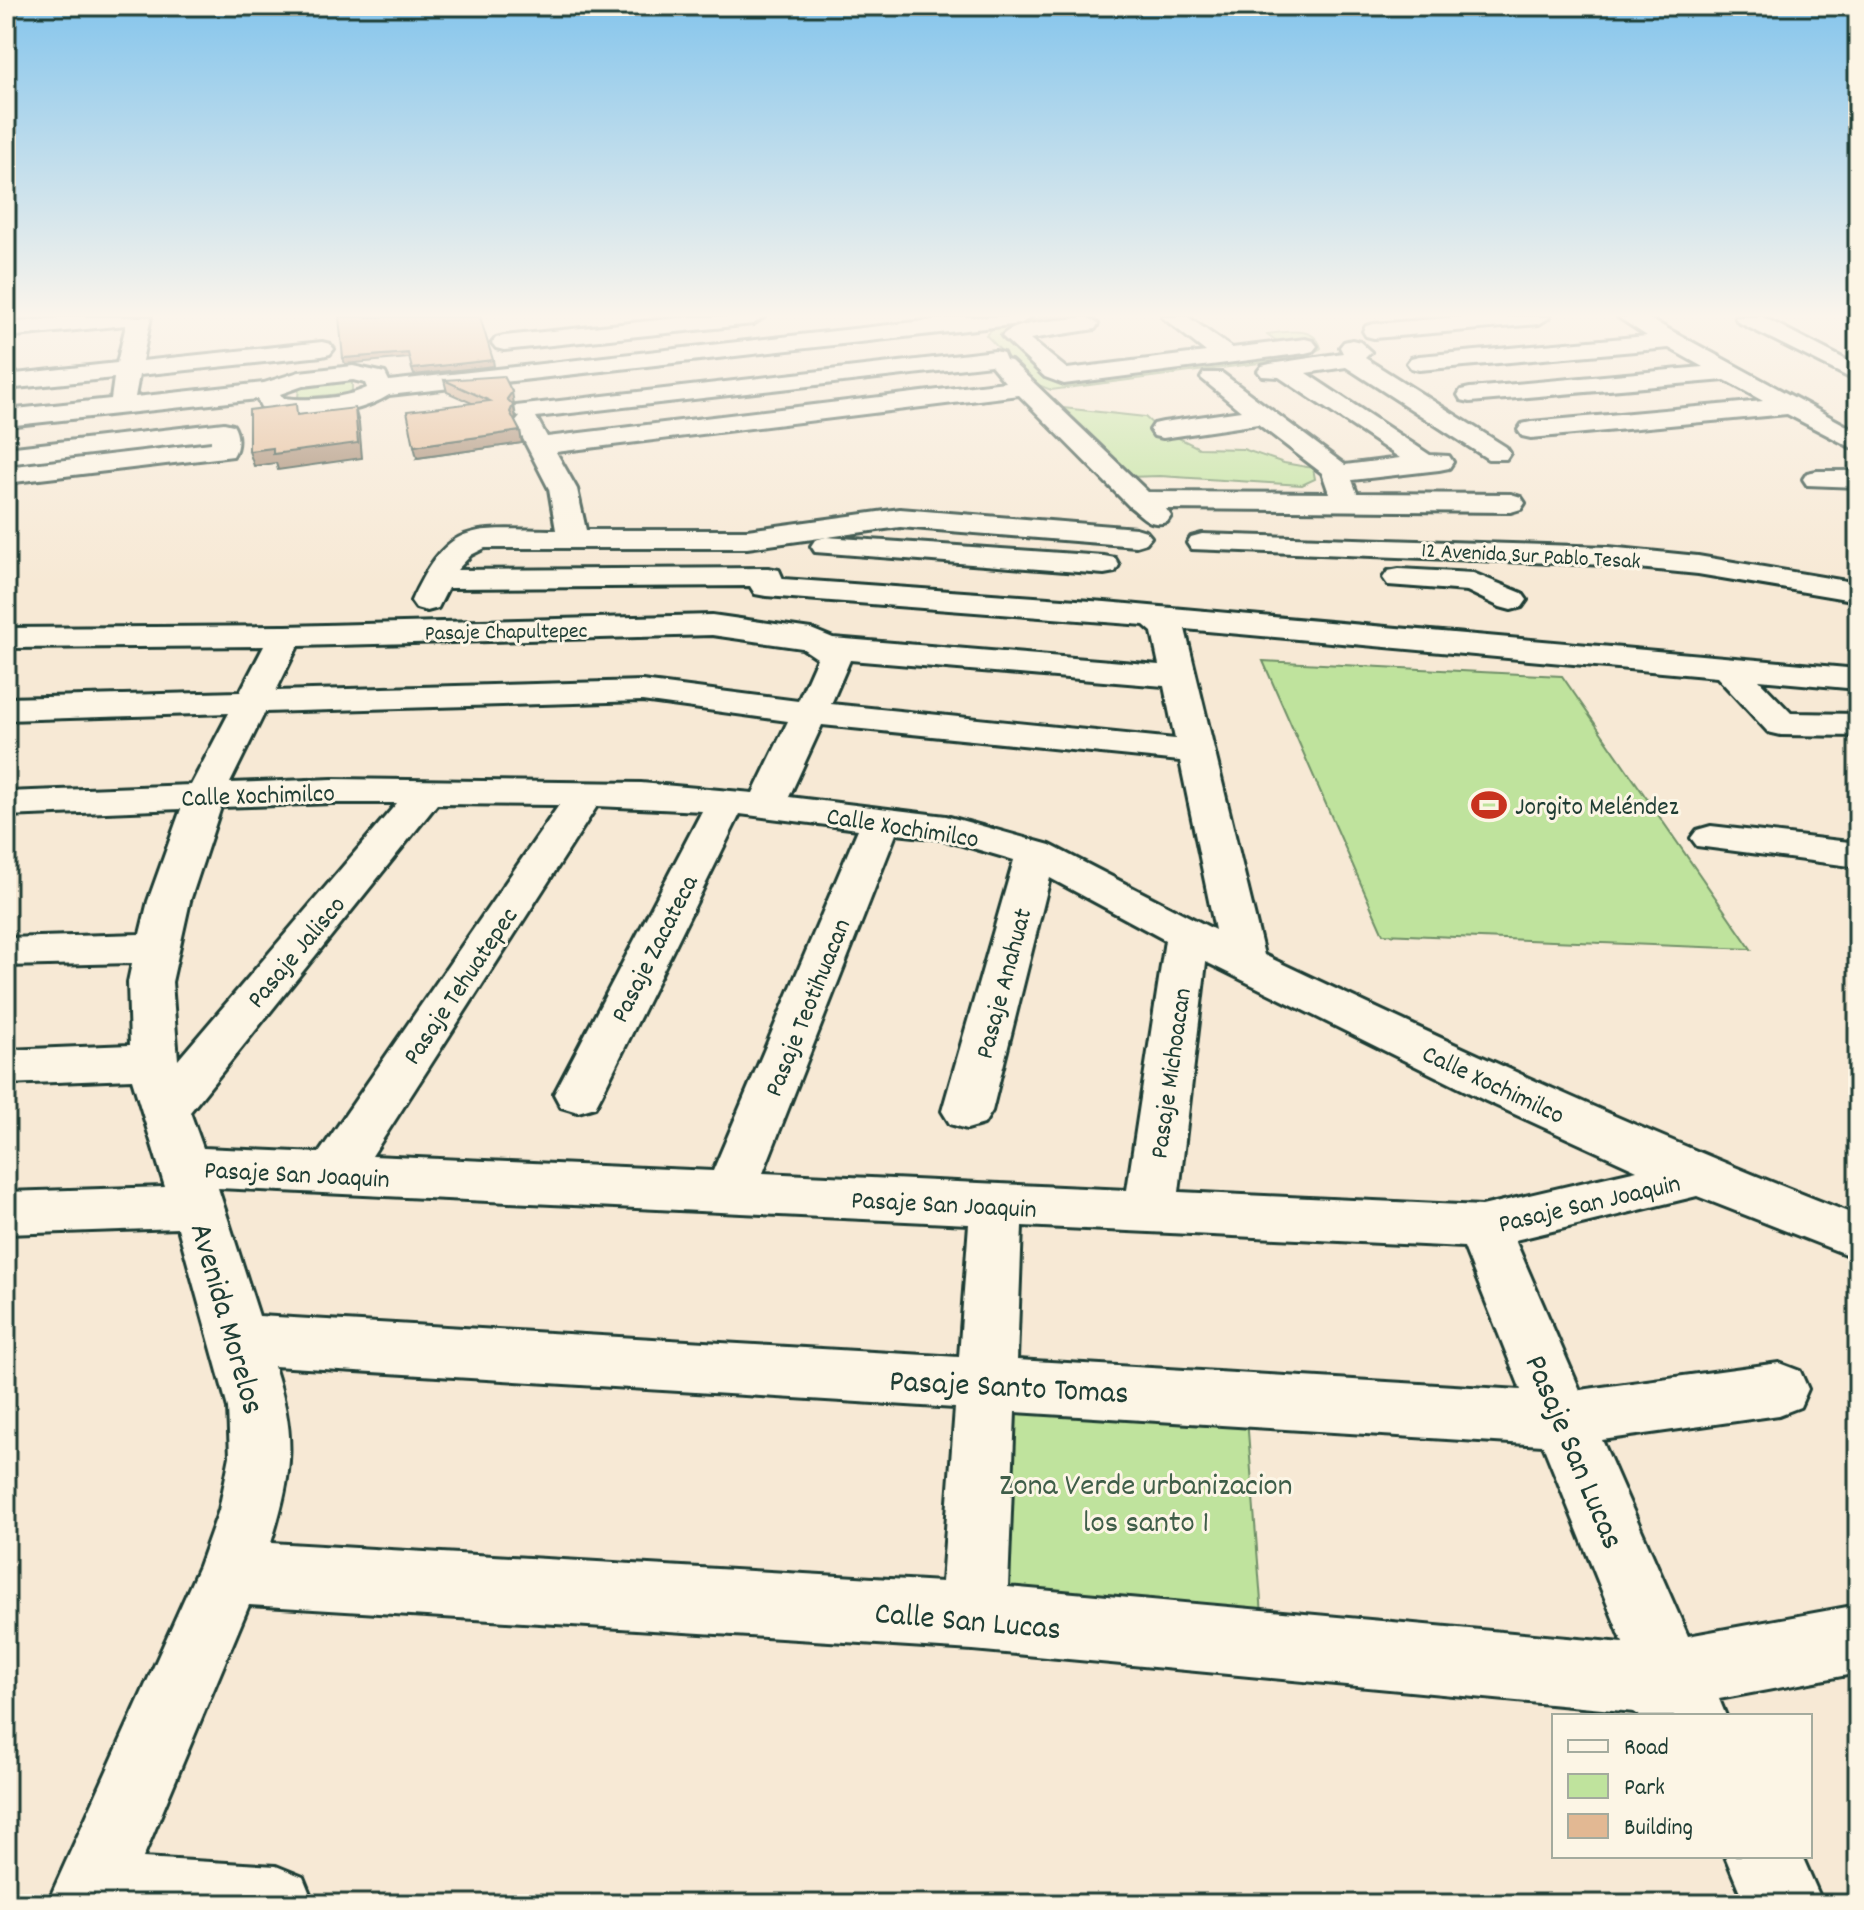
<svg xmlns="http://www.w3.org/2000/svg" width="1864" height="1910" viewBox="0 0 1864 1910" font-family="Dekko,sans-serif">
<style>
.green{fill:#bfe39d;stroke:#6f9068;stroke-width:2}
.lines{fill:none;stroke-linecap:round;stroke-linejoin:round}
.minor-casing{stroke:#1f3d34;stroke-width:6}
.minor{fill:#fcf5e5;fill-rule:evenodd}
.wall{fill:#c29e7e;stroke:#1f3d34;stroke-width:2}
.shaded-wall{fill:#9e8167;stroke:#1f3d34;stroke-width:2}
.building{fill:#e2b893;stroke:#1f3d34;stroke-width:2}
.labels{text-anchor:middle;stroke-width:6;stroke-linejoin:round;paint-order:stroke}
.far-street-label{font-size:22px;fill:#1f3d34;stroke:#fcf5e5}
.street-label{font-size:26px;fill:#1f3d34;stroke:#fcf5e5}
.poi-label{font-size:26px;fill:#1f3d34;stroke:#fcf5e5;text-anchor:start}
.near-street-label{font-size:32px;fill:#1f3d34;stroke:#fcf5e5}
.near-park-label{font-size:32px;fill:#3f5e49;stroke:#fcf5e5}
</style>
<rect width="100%" height="100%" fill="#f7e9d5"/>
<filter id="ink" filterUnits="userSpaceOnUse"><feTurbulence type="fractalNoise" baseFrequency=".0125" numOctaves="2"/><feDisplacementMap in="SourceGraphic" scale="16" xChannelSelector="R" yChannelSelector="G"/><feConvolveMatrix kernelMatrix="1 2 1 2 8 2 1 2 1" color-interpolation-filters="sRGB"/></filter>
<g filter="url(#ink)">
<g class="green">
<path d="M 1044,317 L 1071,317 L 1068,322 L 1023,338 L 1067,375 L 1284,346 L 1267,334 C 1285,332 1315,325 1321,348 L 1306,357 L 1051,390 L 1031,382 L 986,335 L 992,329 Z"/>
<path d="M 347,381 L 352,381 L 352,393 L 298,398 L 299,387 Z"/>
<path d="M 1054,407 L 1145,417 L 1156,427 L 1199,448 L 1243,449 L 1284,463 L 1313,468 L 1315,479 L 1302,485 L 1160,476 L 1126,477 Z"/>
<path d="M 1263,661 L 1562,676 L 1751,949 L 1383,934 Z"/>
<path d="M 996,1389 L 1246,1405 L 1262,1615 L 984,1587 Z"/>
</g>
<g class="lines">
<g class="minor-casing">
<g id="minor">
<path d="M 70,317 L 151,317 L 142,361 L 322,342 L 330,344 L 334,349 L 330,354 L 322,356 L 139,375 L 135,397 L 264,383 L 299,372 L 353,366 L 385,373 L 389,381 L 960,317 L 1031,317 L 1020,324 L 389,395 C 354,417 300,420 261,407 L 257,399 L 6,426 L 6,410 L 111,399 L 114,378 L 6,389 L 6,375 L 117,363 L 126,325 L 6,337 L 6,323 ZM 353,380 L 365,383 L 367,388 C 342,399 310,401 283,398 L 280,394 L 303,386 Z"/>
<path d="M 688,317 L 764,317 L 753,324 L 504,350 L 496,348 L 492,343 L 496,338 L 504,336 Z"/>
<path d="M 1087,317 L 1098,324 L 1095,329 L 1030,339 L 1067,369 L 1206,352 L 1162,317 L 1188,317 L 1232,348 L 1305,339 L 1313,341 L 1317,346 L 1313,351 L 1305,353 L 1064,384 L 1045,377 L 1002,336 C 1014,321 1067,320 1087,317 Z"/>
<path d="M 1459,317 L 1550,317 L 1539,324 L 1374,338 L 1366,336 L 1363,331 L 1366,326 L 1374,324 Z"/>
<path d="M 1618,317 L 1646,317 L 1858,432 L 1858,451 L 1787,414 L 1531,438 L 1522,436 L 1518,430 L 1522,424 L 1531,422 L 1763,401 L 1725,380 L 1470,402 L 1461,400 L 1458,395 L 1461,390 L 1470,388 L 1703,367 L 1669,348 L 1419,370 L 1411,368 L 1407,363 L 1411,358 L 1419,356 L 1647,336 Z"/>
<path d="M 1735,317 L 1763,317 L 1858,366 L 1858,382 L 1738,322 Z"/>
<path d="M 1352,340 L 1360,342 L 1371,352 L 1365,358 L 1506,447 L 1510,453 L 1506,459 L 1488,459 L 1346,367 L 1306,373 L 1430,455 L 1449,456 L 1453,462 L 1449,468 L 1439,470 L 1352,480 L 1357,493 L 1511,494 L 1521,497 L 1525,503 L 1521,509 L 1511,512 L 1166,509 L 1171,516 L 1167,522 C 1148,527 1143,516 1129,506 L 1019,395 L 556,452 L 577,489 L 586,530 L 747,530 L 900,509 L 1136,528 L 1146,531 L 1151,537 L 1146,543 L 1136,546 L 900,527 L 747,548 L 485,548 L 471,555 L 457,570 L 768,568 L 779,570 L 783,579 L 1105,602 L 1858,669 L 1858,689 L 1759,680 L 1791,713 L 1858,714 L 1858,736 L 1781,735 L 1768,732 L 1717,677 L 1185,629 L 1264,955 C 1460,1048 1655,1138 1858,1216 L 1858,1259 L 1697,1196 L 1515,1240 L 1580,1390 L 1779,1363 L 1800,1371 L 1808,1389 L 1800,1407 L 1779,1415 L 1602,1440 L 1688,1636 L 1858,1605 L 1858,1673 L 1719,1699 L 1726,1716 L 1640,1716 L 1634,1712 L 973,1650 L 249,1605 L 143,1858 L 276,1866 L 303,1877 L 314,1904 L 47,1904 L 199,1566 L 219,1510 L 230,1456 L 228,1408 L 178,1228 L 6,1234 L 6,1192 L 165,1187 L 132,1079 L 6,1084 L 6,1050 L 130,1045 L 128,982 L 132,963 L 6,966 L 6,938 L 140,934 L 148,901 L 181,809 L 6,816 L 6,792 L 191,785 L 229,713 L 6,720 L 6,698 L 240,692 L 264,646 L 6,648 L 6,628 L 286,626 L 712,615 L 811,629 L 833,638 L 1159,665 L 1152,632 L 1144,625 L 766,596 L 755,594 L 750,586 L 448,588 L 438,608 L 427,611 L 416,608 L 411,601 C 450,517 473,530 556,530 L 549,489 L 515,423 L 520,417 L 512,411 L 516,406 L 995,351 L 1003,353 L 1006,360 L 1011,361 L 1148,492 L 1329,493 L 1322,473 L 1258,424 L 1163,438 L 1154,436 L 1150,430 L 1154,424 L 1163,422 L 1241,411 L 1201,378 L 1204,373 L 1222,373 L 1345,465 L 1400,458 L 1279,377 L 1262,376 L 1258,371 L 1262,366 L 1270,364 L 1343,353 L 1340,347 L 1344,342 ZM 991,365 L 1005,382 L 547,437 L 536,417 ZM 712,635 L 802,648 L 817,658 L 798,701 L 642,681 L 276,691 L 298,646 ZM 850,660 L 1164,686 L 1175,739 L 831,704 ZM 642,701 L 788,721 L 753,793 L 641,783 L 332,779 L 230,783 L 265,712 ZM 822,725 L 1180,761 L 1215,930 L 1050,845 L 946,816 L 789,797 ZM 332,803 L 397,803 L 178,1060 L 172,982 L 190,901 L 221,807 ZM 437,804 L 559,805 L 319,1153 L 203,1148 L 190,1112 ZM 597,806 L 702,811 L 554,1094 L 561,1107 L 578,1112 L 595,1107 L 602,1094 L 740,814 L 858,829 L 713,1171 L 372,1156 ZM 896,834 L 942,839 L 1014,860 L 942,1111 L 950,1124 L 967,1129 L 984,1124 L 992,1111 L 1050,878 L 1165,940 L 1127,1190 L 763,1173 ZM 1206,962 L 1486,1101 L 1637,1170 L 1482,1206 L 1179,1192 ZM 218,1188 L 969,1224 L 959,1357 L 259,1316 ZM 1022,1226 L 1464,1247 L 1521,1390 L 1017,1360 ZM 274,1366 L 955,1408 L 942,1582 L 271,1543 C 293,1471 297,1437 274,1366 ZM 1015,1412 L 1543,1445 L 1623,1643 L 1008,1587 Z"/>
<path d="M 224,423 L 233,425 C 239,434 239,447 233,456 L 6,483 L 6,467 L 211,443 L 211,440 L 6,464 L 6,448 Z"/>
<path d="M 1817,471 L 1858,471 L 1858,487 L 1807,485 L 1803,479 L 1807,473 Z"/>
<path d="M 1202,534 L 1608,547 L 1698,556 L 1858,583 L 1858,601 L 1698,574 L 1608,565 L 1191,549 L 1187,543 L 1191,537 Z"/>
<path d="M 826,537 L 1104,556 L 1115,558 L 1119,565 L 1115,572 L 1104,574 L 815,552 L 811,546 L 815,540 Z"/>
<path d="M 1399,569 L 1473,573 L 1522,593 L 1527,600 L 1522,607 L 1511,610 L 1500,607 L 1467,591 L 1388,585 L 1383,578 L 1388,571 Z"/>
<path d="M 1711,826 L 1858,843 L 1858,867 L 1697,846 L 1691,838 L 1697,830 Z"/>
<path d="M 1725,1856 L 1802,1856 L 1823,1904 L 1745,1904 Z"/>
</g>
</g>
<use href="#minor" class="minor"/>
</g>
<path class="wall" d="M 444,380 L 514,404 L 516,418 L 514,420 L 520,431 L 522,443 L 417,458 L 472,403 L 447,392 Z"/>
<g class="shaded-wall">
<path d="M 408,353 L 410,358 L 345,364 L 343,358 Z"/>
<path d="M 493,360 L 494,366 L 414,375 L 412,369 Z"/>
<path d="M 512,392 L 514,404 L 509,411 L 507,399 Z"/>
<path d="M 513,405 L 516,418 L 512,424 L 510,412 Z"/>
<path d="M 355,408 L 359,423 L 362,458 L 278,470 L 276,463 L 254,466 L 249,451 Z"/>
<path d="M 520,431 L 522,443 L 417,458 L 414,446 Z"/>
</g>
<g class="building">
<path d="M 339,317 L 480,317 L 493,360 L 412,369 L 408,353 L 343,358 Z"/>
<path d="M 504,376 L 512,392 L 507,399 L 513,405 L 510,412 L 520,431 L 414,446 L 407,411 L 490,401 L 444,380 Z"/>
<path d="M 296,404 L 297,415 L 355,408 L 358,443 L 273,454 L 273,448 L 249,451 L 249,410 Z"/>
</g>
</g>
<linearGradient id="sky" x2="0" y2="1"><stop stop-color="#85c5ec"/><stop offset="0.54" stop-color="#fbf5ec"/><stop offset="1" stop-color="#fbf5ec" stop-opacity="0"/></linearGradient>
<rect width="1864" height="584" fill="url(#sky)"/>
<defs>
<g id="stadium-bare" transform="scale(2.76)"><path d="M0-5a6.5 5 0 1 0 0 10a6.5 5 0 1 0 0-10ZM-3.5-1.8h7v3.6h-7Z" fill="#c8321e" stroke="#fcf5e5" stroke-width="2.5" paint-order="stroke"/></g>
</defs>
<g fill-rule="evenodd">
<use href="#stadium-bare" x="1489" y="805"/>
</g>
<g class="labels">
<g class="far-street-label">
<text transform="translate(1531 554) rotate(3)" y="8">12 Avenida Sur Pablo Tesak</text>
<text transform="translate(506 630) rotate(-1)" y="8">Pasaje Chapultepec</text>
</g>
<g class="street-label">
<text transform="translate(258 794) rotate(-2)" y="9">Calle Xochimilco</text>
<text transform="translate(903 826) rotate(9)" y="9">Calle Xochimilco</text>
<text transform="translate(653 948) rotate(-63)" y="9">Pasaje Zacateca</text>
<text transform="translate(295 951) rotate(-50)" y="9">Pasaje Jalisco</text>
<text transform="translate(1002 983) rotate(-75)" y="9">Pasaje Anahuat</text>
<text transform="translate(459 985) rotate(-56)" y="9">Pasaje Tehuatepec</text>
<text transform="translate(806 1007) rotate(-68)" y="9">Pasaje Teotihuacan</text>
<text transform="translate(1169 1073) rotate(-82)" y="9">Pasaje Michoacan</text>
<text transform="translate(1494 1083) rotate(25)" y="9">Calle Xochimilco</text>
<text transform="translate(297 1173) rotate(3)" y="9">Pasaje San Joaquin</text>
<text transform="translate(1589 1202) rotate(-13)" y="9">Pasaje San Joaquin</text>
<text transform="translate(944 1203) rotate(3)" y="9">Pasaje San Joaquin</text>
</g>
<g class="poi-label">
<text x="1515" y="814">Jorgito Meléndez</text>
</g>
<g class="near-street-label">
<text transform="translate(229 1318) rotate(74)" y="11">Avenida Morelos</text>
<text transform="translate(1009 1385) rotate(3)" y="11">Pasaje Santo Tomas</text>
<text transform="translate(1576 1451) rotate(67)" y="11">Pasaje San Lucas</text>
<text transform="translate(968 1619) rotate(5)" y="11">Calle San Lucas</text>
</g>
<g class="near-park-label">
<text x="1146" y="1494">Zona Verde urbanizacion<tspan x="1146" dy="37">los santo 1</tspan></text>
</g>
</g>
<rect width="1864" height="1910" fill="none" stroke="#fcf5e5" stroke-width="32"/>
<rect x="16" y="16" width="1832" height="1878" fill="none" stroke="#1f3d34" stroke-width="3" filter="url(#ink)"/>
<rect x="1552" y="1714" width="260" height="144" fill="#fcf5e5" stroke="#a4ab9e" stroke-width="2"/>
<rect x="1568" y="1740" width="40" height="12" fill="#fcf5e5" stroke="#a4ab9e" stroke-width="2"/>
<text x="1624" y="1754" font-size="24" fill="#1f3d34">Road</text>
<rect x="1568" y="1774" width="40" height="24" fill="#bfe39d" stroke="#a4ab9e" stroke-width="2"/>
<text x="1624" y="1794" font-size="24" fill="#1f3d34">Park</text>
<rect x="1568" y="1814" width="40" height="24" fill="#e2b893" stroke="#a4ab9e" stroke-width="2"/>
<text x="1624" y="1834" font-size="24" fill="#1f3d34">Building</text>
</svg>
